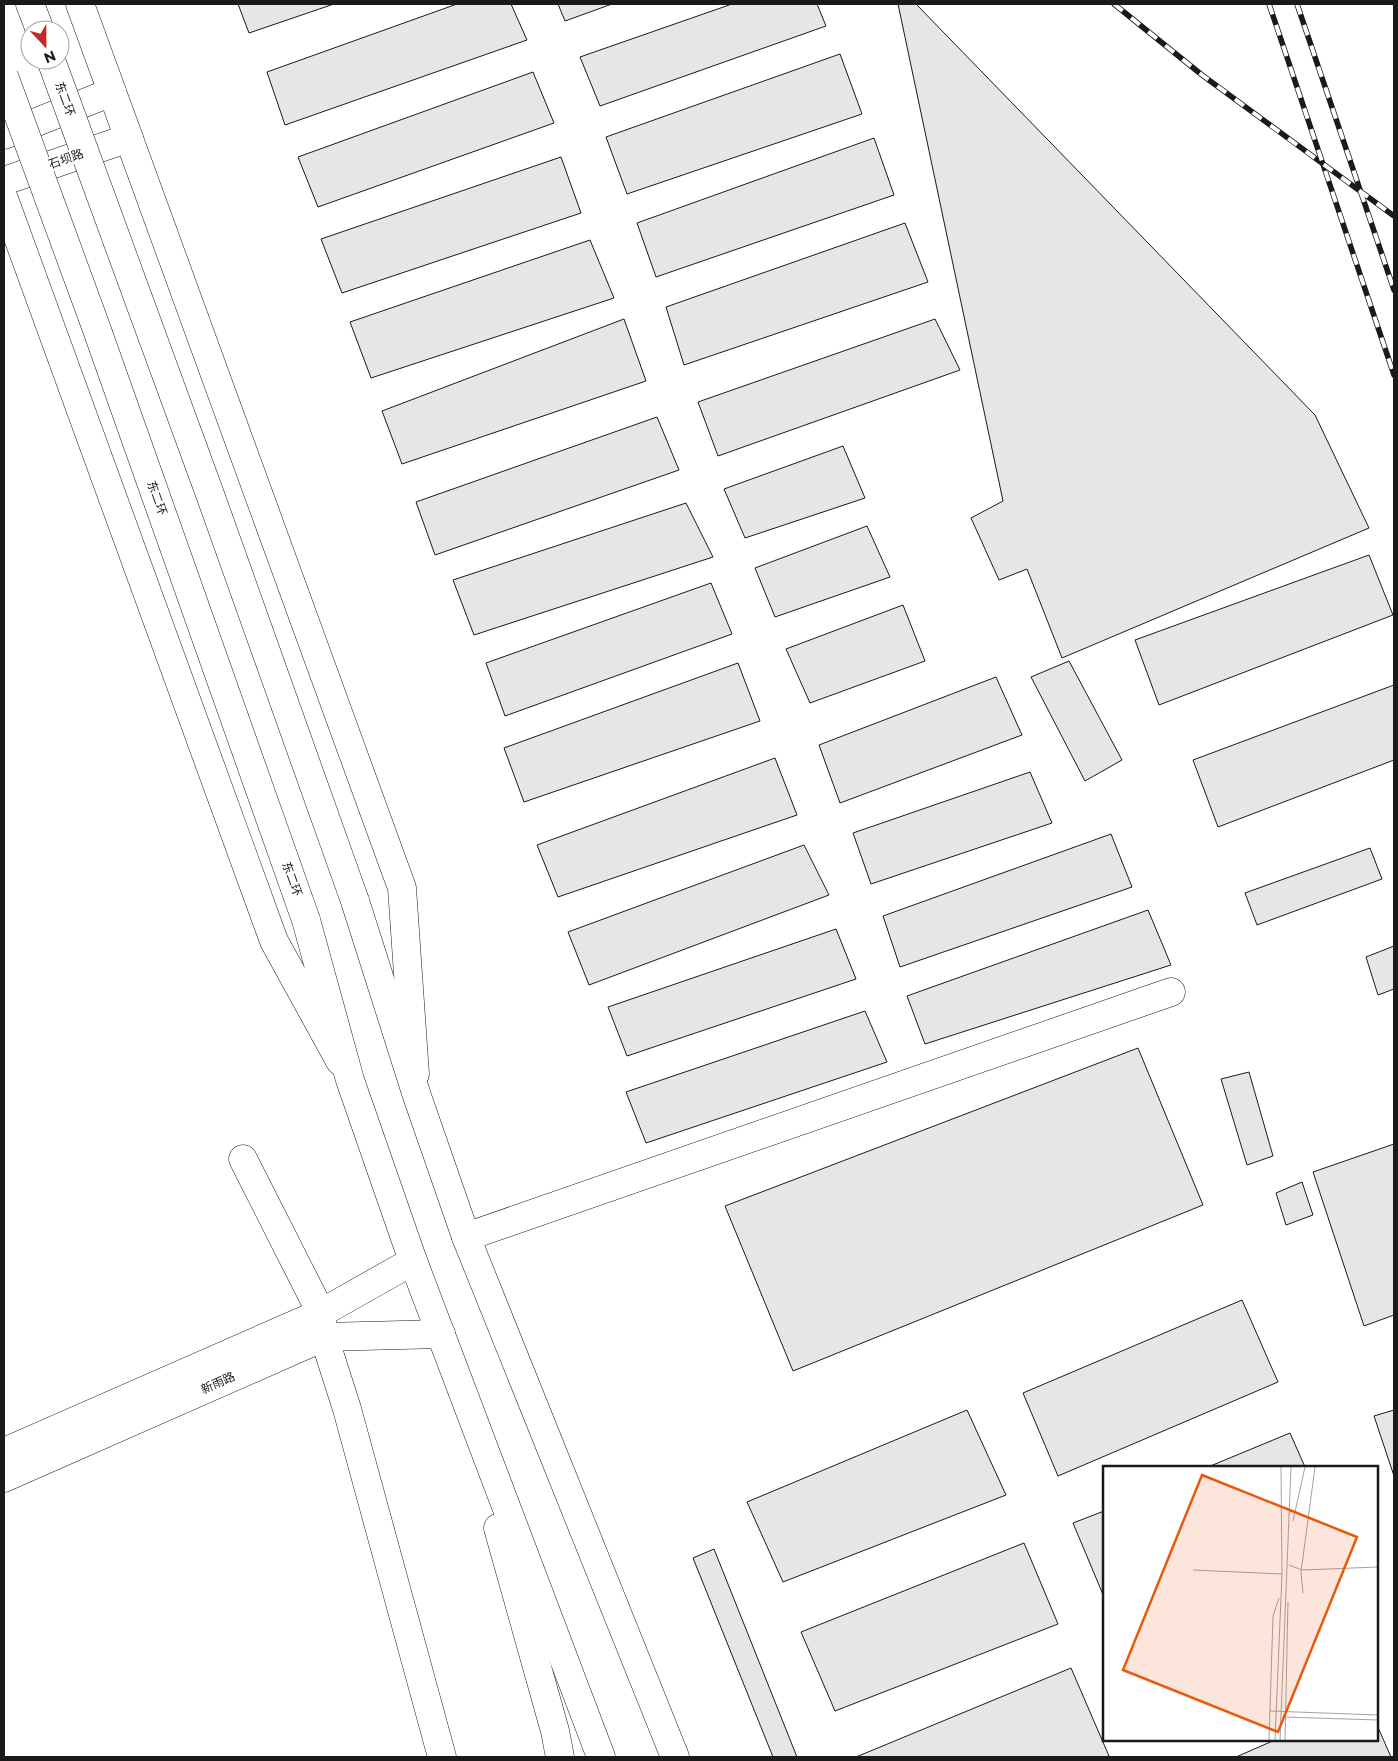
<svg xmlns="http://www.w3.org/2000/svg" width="1398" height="1761" viewBox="0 0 1398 1761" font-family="Montserrat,'Noto Sans SC',sans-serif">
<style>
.building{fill:#e6e6e6;stroke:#1a1a1a}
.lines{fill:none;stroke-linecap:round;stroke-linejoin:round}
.minor-casing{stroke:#1a1a1a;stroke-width:29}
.highway-casing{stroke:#1a1a1a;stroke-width:29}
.minor{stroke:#fff;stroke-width:28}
.highway{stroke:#fff;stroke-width:28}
.rail-casing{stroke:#1a1a1a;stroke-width:5.5}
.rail{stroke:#fff;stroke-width:4;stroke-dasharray:11;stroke-linecap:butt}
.highway-bridge-casing{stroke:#1a1a1a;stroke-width:29;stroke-linecap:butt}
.highway-bridge{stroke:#fff;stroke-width:28}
.labels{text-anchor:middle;stroke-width:4;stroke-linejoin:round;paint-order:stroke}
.street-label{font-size:12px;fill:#1a1a1a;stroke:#fff}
.inset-road{fill:none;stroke:#a3a3a3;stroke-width:1}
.view{fill:#e8590c;fill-opacity:0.15;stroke:#e8590c;stroke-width:2.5}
.inset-edge{fill:none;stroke:#1a1a1a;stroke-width:2.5}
</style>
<rect width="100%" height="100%" fill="#fff"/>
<g class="building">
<path d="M 238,4 L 334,4 L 249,33 Z"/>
<path d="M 457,4 L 511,4 L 527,40 L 285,125 L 267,72 Z"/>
<path d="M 558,4 L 612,4 L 565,21 Z"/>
<path d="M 732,4 L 817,4 L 826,26 L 600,106 L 580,57 Z"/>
<path d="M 898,4 L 916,4 L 1315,415 L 1369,528 L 1062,658 L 1027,569 L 999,580 L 971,518 L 1003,501 Z"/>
<path d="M 840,54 L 862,114 L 627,194 L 606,137 Z"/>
<path d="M 533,72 L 554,123 L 318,207 L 298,157 Z"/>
<path d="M 874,138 L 894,195 L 656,277 L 637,223 Z"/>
<path d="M 561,157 L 581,213 L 342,293 L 321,239 Z"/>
<path d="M 905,223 L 928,282 L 684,365 L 666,307 Z"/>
<path d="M 590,240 L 614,298 L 371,378 L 350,322 Z"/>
<path d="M 624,319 L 646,381 L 402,464 L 382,411 Z"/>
<path d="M 935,319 L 960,370 L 718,456 L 698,402 Z"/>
<path d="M 657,417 L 679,470 L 435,555 L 416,502 Z"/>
<path d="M 843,446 L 865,498 L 745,538 L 724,489 Z"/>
<path d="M 686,503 L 713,557 L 474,635 L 453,580 Z"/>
<path d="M 867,526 L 890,577 L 775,617 L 755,568 Z"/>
<path d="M 1369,555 L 1393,615 L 1159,705 L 1135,640 Z"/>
<path d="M 711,583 L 732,634 L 505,716 L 486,663 Z"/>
<path d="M 903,605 L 925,661 L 810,703 L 786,649 Z"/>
<path d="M 1069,661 L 1122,760 L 1085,781 L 1031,677 Z"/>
<path d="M 738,663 L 760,721 L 524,802 L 504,748 Z"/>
<path d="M 996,677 L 1022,735 L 840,803 L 819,745 Z"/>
<path d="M 1394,685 L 1394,760 L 1218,827 L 1193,760 Z"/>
<path d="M 775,758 L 797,815 L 558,897 L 537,845 Z"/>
<path d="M 1030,772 L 1052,823 L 871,884 L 853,833 Z"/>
<path d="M 1111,834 L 1132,887 L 900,967 L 883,916 Z"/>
<path d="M 804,845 L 829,895 L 589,985 L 568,932 Z"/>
<path d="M 1370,848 L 1382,879 L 1257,925 L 1245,893 Z"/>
<path d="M 1148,910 L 1171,965 L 925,1044 L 907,996 Z"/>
<path d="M 836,929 L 856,979 L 627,1056 L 608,1007 Z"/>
<path d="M 1394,946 L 1394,989 L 1378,995 L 1366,957 Z"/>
<path d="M 865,1011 L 887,1062 L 646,1143 L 626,1092 Z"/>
<path d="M 1138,1048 L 1203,1205 L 793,1371 L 725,1206 Z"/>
<path d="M 1249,1072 L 1273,1156 L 1247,1165 L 1221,1079 Z"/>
<path d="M 1394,1144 L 1394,1315 L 1364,1326 L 1313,1172 Z"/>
<path d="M 1302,1182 L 1313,1215 L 1286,1225 L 1276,1193 Z"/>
<path d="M 1242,1300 L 1278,1382 L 1058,1476 L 1023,1393 Z"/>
<path d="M 967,1410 L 1006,1495 L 783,1582 L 747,1502 Z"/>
<path d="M 1394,1410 L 1394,1476 L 1374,1416 Z"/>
<path d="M 1290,1433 L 1305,1467 L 1208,1467 Z"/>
<path d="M 1104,1511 L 1104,1597 L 1073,1523 Z"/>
<path d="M 1024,1543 L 1058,1624 L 835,1711 L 801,1632 Z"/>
<path d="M 714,1549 L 797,1757 L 773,1757 L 693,1558 Z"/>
<path d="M 1071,1668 L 1109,1756 L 1105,1757 L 856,1757 Z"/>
<path d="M 1377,1725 L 1391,1757 L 1236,1757 L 1275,1740 L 1377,1740 Z"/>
</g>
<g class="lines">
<g class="minor-casing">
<g id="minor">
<path d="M 80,4 L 402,888 L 415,1074"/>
<path d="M 4,135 L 112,92"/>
<path d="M 4,181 L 129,138"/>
<path d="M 4,199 L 274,941 L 340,1061"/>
<path d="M 243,1159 L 321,1313 L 324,1337 L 347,1409 L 442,1757"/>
<path d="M 466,1237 L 1171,992"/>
<path d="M 4,1452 L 321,1313 L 413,1261"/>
<path d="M 4,1478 L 324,1337 L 441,1334"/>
</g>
</g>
<g class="highway-casing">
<g id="highway">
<path d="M 30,4 L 40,30"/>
<path d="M 355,901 L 417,1096 L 466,1237 L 675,1757"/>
<path d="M 306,920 L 350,1080 L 413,1261 L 601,1757"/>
<path d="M 498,1528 L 555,1731 L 560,1757"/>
</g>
</g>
<use href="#minor" class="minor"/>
<use href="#highway" class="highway"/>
<g class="rail-casing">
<g id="rail">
<path d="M 1114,4 L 1202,75 L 1394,216"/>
<path d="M 1269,4 L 1394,375"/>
<path d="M 1297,4 L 1394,290"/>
</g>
</g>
<use href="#rail" class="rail"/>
<g class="highway-bridge-casing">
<g id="highway-bridge">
<path d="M 51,60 L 211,497 L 355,901"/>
<path d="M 4,76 L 96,327 L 306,920"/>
</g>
</g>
<use href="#highway-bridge" class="highway-bridge"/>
</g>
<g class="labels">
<g class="street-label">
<text transform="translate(65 99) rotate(70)" y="4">东二环</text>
<text transform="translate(66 159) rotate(-19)" y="4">石坝路</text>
<text transform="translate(157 498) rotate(70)" y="4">东二环</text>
<text transform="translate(292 879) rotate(70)" y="4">东二环</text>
<text transform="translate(218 1383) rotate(-24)" y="4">新雨路</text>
</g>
</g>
<g transform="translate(1103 1466)">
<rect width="275" height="275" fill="#fff"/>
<path class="inset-road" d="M 190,55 L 202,1M 186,99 L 199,104 L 275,101M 90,104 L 179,108M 200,127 L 198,106 L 212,1M 167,245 L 275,249M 181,251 L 275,254M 166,274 L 170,150 L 176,132M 172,274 L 179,108 L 178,1M 177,274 L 188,1M 182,274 L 185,136"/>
<path class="view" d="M 99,9 L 254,71 L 175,266 L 20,204 Z"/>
<rect width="275" height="275" class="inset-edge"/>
</g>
<rect width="1398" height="1761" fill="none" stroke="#1a1a1a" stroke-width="10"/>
<g transform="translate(45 45) rotate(158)"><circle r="24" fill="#ffffff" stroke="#a3a3a3"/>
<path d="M0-4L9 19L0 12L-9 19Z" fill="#c62828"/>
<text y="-8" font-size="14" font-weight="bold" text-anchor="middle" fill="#1a1a1a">N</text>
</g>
</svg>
